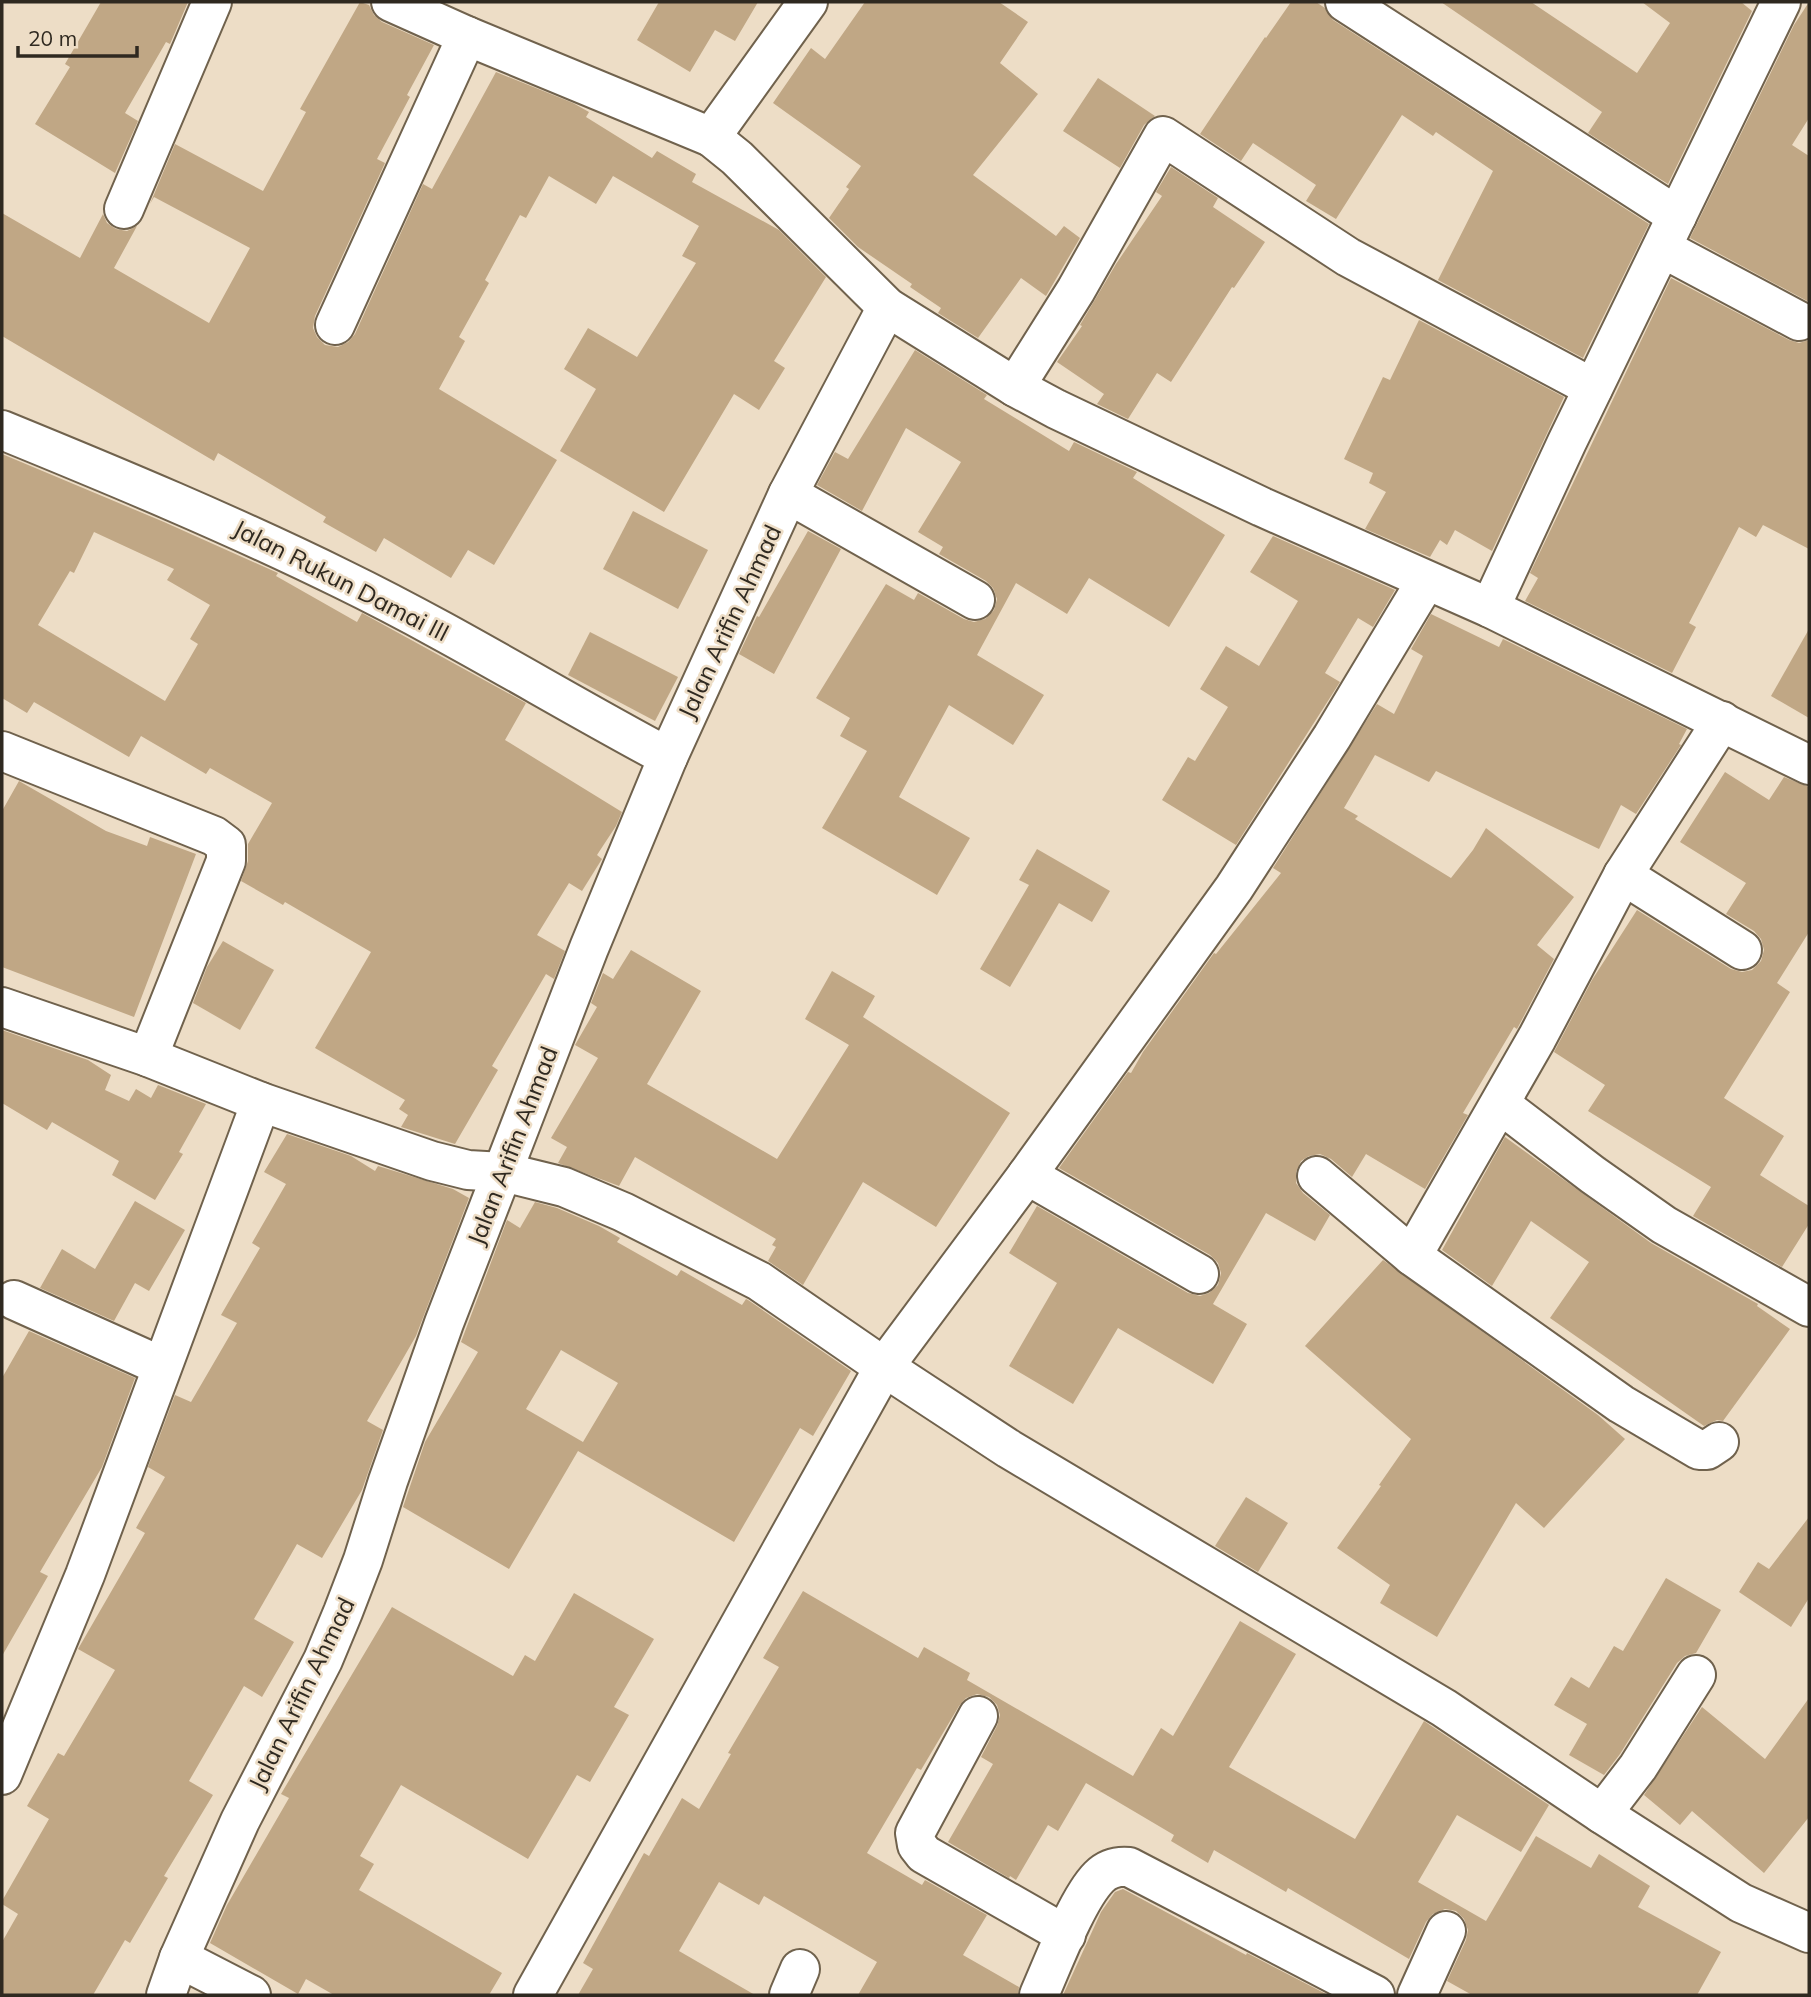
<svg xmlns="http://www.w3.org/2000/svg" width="1811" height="1997" viewBox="0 0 1811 1997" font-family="Mulish,sans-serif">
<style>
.building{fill:#c0a785;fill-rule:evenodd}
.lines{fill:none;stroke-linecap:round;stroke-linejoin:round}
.minor-casing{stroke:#70624d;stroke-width:42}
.minor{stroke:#fff;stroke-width:38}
.labels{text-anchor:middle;stroke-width:5;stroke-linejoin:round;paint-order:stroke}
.street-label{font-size:24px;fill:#2f2920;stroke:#edddc6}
</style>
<rect width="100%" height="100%" fill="#edddc6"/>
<g class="building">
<path d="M 101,2 L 188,2 L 170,44 L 166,42 L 125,113 L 138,121 L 115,173 L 35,124 L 70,67 L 65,64 Z"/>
<path d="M 360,2 L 369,5 L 374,15 L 382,22 L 434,45 L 407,95 L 410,97 L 377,159 L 385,163 L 315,316 L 313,328 L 317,337 L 325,345 L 338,347 L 348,342 L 355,334 L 423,184 L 432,189 L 496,72 L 573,103 L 589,112 L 586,117 L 652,158 L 657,151 L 696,174 L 692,182 L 779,230 L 826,277 L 774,361 L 785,368 L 759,410 L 734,394 L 664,512 L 560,451 L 596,389 L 564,369 L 588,328 L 637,357 L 696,263 L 682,256 L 699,226 L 613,176 L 596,204 L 549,176 L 526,218 L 520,215 L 485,280 L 489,283 L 459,337 L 465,341 L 439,389 L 557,460 L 494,565 L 468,550 L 451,578 L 384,538 L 376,552 L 323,522 L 326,517 L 218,453 L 214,461 L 2,336 L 2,213 L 80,258 L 103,214 L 107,223 L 116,229 L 127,231 L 137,226 L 114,268 L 209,323 L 250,248 L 154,197 L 150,204 L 175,144 L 263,191 L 306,112 L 300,109 Z"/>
<path d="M 659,2 L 758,2 L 735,41 L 715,30 L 690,72 L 637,40 Z"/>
<path d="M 865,2 L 999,2 L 1028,22 L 1000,63 L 1038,94 L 973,175 L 1056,236 L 1064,226 L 1080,238 L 1046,296 L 1021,278 L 978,338 L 938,313 L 941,308 L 910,287 L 912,284 L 858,247 L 829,218 L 849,189 L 846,187 L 861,166 L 773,103 L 811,48 L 825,59 Z"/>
<path d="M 1291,2 L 1316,2 L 1325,8 L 1333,20 L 1649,224 L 1583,358 L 1438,280 L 1493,171 L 1436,132 L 1433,136 L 1402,115 L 1336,219 L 1306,201 L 1316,185 L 1253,143 L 1241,161 L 1200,134 L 1265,37 L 1266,38 Z"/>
<path d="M 1441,2 L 1531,2 L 1637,73 L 1670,23 L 1642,2 L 1741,2 L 1752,11 L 1668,184 L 1588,133 L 1602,112 Z"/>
<path d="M 1809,2 L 1809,118 L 1792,145 L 1809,156 L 1809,302 L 1690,238 L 1794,25 Z"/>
<path d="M 1098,78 L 1155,116 L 1144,125 L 1120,168 L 1063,131 Z"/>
<path d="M 1171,167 L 1218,198 L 1213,207 L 1265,242 L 1234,288 L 1232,287 L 1171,382 L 1157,373 L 1128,419 L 1097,404 L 1104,394 L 1057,362 L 1082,326 L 1080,325 L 1116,264 L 1162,196 L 1156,192 Z"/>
<path d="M 1671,278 L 1789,340 L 1799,343 L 1809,340 L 1809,549 L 1763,525 L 1756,537 L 1739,527 L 1689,623 L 1696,627 L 1672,673 L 1525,601 L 1538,578 L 1530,573 Z"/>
<path d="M 1419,320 L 1564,397 L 1492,551 L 1455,530 L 1447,545 L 1440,540 L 1430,557 L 1365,529 L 1386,492 L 1369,483 L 1373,473 L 1344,459 L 1383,377 L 1390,380 Z"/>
<path d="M 915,350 L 987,395 L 984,399 L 1069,451 L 1074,442 L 1137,472 L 1133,478 L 1225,535 L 1169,627 L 1089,578 L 1067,614 L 1016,583 L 977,655 L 1044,695 L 1013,745 L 949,705 L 899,797 L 970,838 L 937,895 L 822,828 L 867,751 L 840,736 L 850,718 L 816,698 L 886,584 L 914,600 L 918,593 L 964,619 L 974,622 L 985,619 L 994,610 L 997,599 L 993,588 L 986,581 L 939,554 L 943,547 L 918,532 L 961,462 L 906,428 L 862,511 L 817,485 L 835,452 L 848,459 Z"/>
<path d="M 2,454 L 164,522 L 278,573 L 276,576 L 357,622 L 362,613 L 526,703 L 505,740 L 622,812 L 616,826 L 597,855 L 602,859 L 582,891 L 569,883 L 537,935 L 565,951 L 554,979 L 546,974 L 492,1066 L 498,1070 L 455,1144 L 401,1127 L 408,1115 L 399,1109 L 405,1100 L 315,1048 L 371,952 L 285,902 L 283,905 L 241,881 L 248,861 L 248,844 L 272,803 L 210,768 L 206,774 L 141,736 L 129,757 L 34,702 L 27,713 L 2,698 ZM 94,532 L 174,569 L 167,580 L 210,605 L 190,639 L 198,644 L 165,701 L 38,625 L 70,571 L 74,573 Z"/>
<path d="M 633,511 L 708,550 L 678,609 L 603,569 Z"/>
<path d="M 808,531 L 841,549 L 774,674 L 739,654 L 757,616 L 759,617 Z"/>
<path d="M 1273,536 L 1395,590 L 1373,627 L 1358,618 L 1325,673 L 1340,682 L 1236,845 L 1162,800 L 1188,757 L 1195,761 L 1228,707 L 1200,689 L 1226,646 L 1259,666 L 1298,601 L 1250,572 Z"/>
<path d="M 1431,614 L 1499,647 L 1503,639 L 1687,729 L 1679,744 L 1681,745 L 1636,814 L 1621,805 L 1599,849 L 1436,771 L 1429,782 L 1375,755 L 1344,808 L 1358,816 L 1355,819 L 1451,878 L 1473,850 L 1486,828 L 1574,897 L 1537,945 L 1554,959 L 1517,1029 L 1514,1027 L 1463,1113 L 1468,1115 L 1425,1189 L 1366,1154 L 1352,1177 L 1331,1159 L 1320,1154 L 1309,1156 L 1301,1161 L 1296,1172 L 1296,1183 L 1303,1193 L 1330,1215 L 1315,1241 L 1266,1213 L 1213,1304 L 1247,1324 L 1213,1384 L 1118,1328 L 1073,1404 L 1009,1366 L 1057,1283 L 1009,1253 L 1037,1206 L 1188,1293 L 1200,1296 L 1209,1293 L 1218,1285 L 1221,1273 L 1218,1263 L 1210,1255 L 1059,1168 L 1128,1072 L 1131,1073 L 1143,1052 L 1214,953 L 1216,954 L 1281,873 L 1273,868 L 1377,704 L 1394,714 L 1423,656 L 1411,649 Z"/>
<path d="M 1809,629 L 1809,718 L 1771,696 Z"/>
<path d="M 590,632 L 678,677 L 655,721 L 568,675 Z"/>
<path d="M 1725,772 L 1769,800 L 1784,777 L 1809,787 L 1809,932 L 1777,983 L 1790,992 L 1724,1098 L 1784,1136 L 1760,1175 L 1809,1206 L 1809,1224 L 1782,1267 L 1693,1216 L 1711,1187 L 1588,1111 L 1605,1085 L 1554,1052 L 1592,980 L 1637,910 L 1731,969 L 1742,972 L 1752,970 L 1761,961 L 1764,950 L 1761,939 L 1754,931 L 1726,914 L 1746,883 L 1680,842 Z"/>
<path d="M 19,781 L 106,831 L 147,846 L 150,837 L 196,854 L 134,1017 L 2,967 L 2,811 Z"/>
<path d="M 1037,849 L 1110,891 L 1092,922 L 1059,903 L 1010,987 L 980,969 L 1029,885 L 1019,880 Z"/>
<path d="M 223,941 L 274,970 L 240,1030 L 193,1003 L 207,967 Z"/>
<path d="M 631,950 L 701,991 L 647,1084 L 777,1159 L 849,1045 L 805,1019 L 832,971 L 875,996 L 863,1017 L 1010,1113 L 936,1227 L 863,1182 L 803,1285 L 768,1261 L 776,1247 L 772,1245 L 776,1239 L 635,1157 L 619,1186 L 558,1163 L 567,1147 L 551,1138 L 598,1058 L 575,1045 L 597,1007 L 591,1003 L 603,973 L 613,979 Z"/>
<path d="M 2,1030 L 88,1060 L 111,1075 L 105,1090 L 129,1101 L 136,1089 L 151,1098 L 158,1085 L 206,1104 L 179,1152 L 183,1154 L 155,1200 L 112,1175 L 119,1161 L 52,1122 L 47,1130 L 2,1103 Z"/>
<path d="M 287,1134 L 351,1156 L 375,1171 L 378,1166 L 453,1189 L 469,1198 L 416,1336 L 367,1421 L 383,1430 L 362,1490 L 322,1558 L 297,1544 L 254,1619 L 294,1642 L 262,1697 L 244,1686 L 189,1781 L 213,1795 L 164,1876 L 168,1878 L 130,1943 L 125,1940 L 93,1995 L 2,1995 L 2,1942 L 18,1914 L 2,1904 L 2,1901 L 49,1819 L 27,1806 L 58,1753 L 64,1756 L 115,1670 L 78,1649 L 145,1533 L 136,1528 L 165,1477 L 148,1467 L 175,1395 L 191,1402 L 237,1323 L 221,1315 L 260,1248 L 252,1243 L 286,1184 L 264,1172 Z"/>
<path d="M 1505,1137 L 1651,1243 L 1758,1304 L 1757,1306 L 1790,1329 L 1723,1421 L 1717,1420 L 1704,1426 L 1550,1318 L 1589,1262 L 1531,1221 L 1492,1286 L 1442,1250 Z"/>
<path d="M 135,1201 L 185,1230 L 149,1291 L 135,1283 L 114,1321 L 40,1288 L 62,1249 L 95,1269 Z"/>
<path d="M 535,1202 L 557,1208 L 599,1226 L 620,1238 L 617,1242 L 677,1276 L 681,1270 L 742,1305 L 746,1299 L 748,1300 L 851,1371 L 813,1436 L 800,1428 L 734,1542 L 578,1451 L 509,1569 L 403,1507 L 425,1442 L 478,1352 L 461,1342 L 507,1220 L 520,1228 ZM 561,1350 L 618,1383 L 583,1442 L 526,1409 Z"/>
<path d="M 1383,1260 L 1598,1415 L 1625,1439 L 1544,1528 L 1516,1503 L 1437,1637 L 1380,1603 L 1390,1585 L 1337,1548 L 1381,1486 L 1379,1485 L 1411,1439 L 1305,1346 Z"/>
<path d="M 29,1331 L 135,1378 L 102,1467 L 40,1572 L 48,1576 L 2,1656 L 2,1378 Z"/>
<path d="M 1246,1497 L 1288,1523 L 1258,1572 L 1215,1546 Z"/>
<path d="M 1809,1517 L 1809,1598 L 1791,1627 L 1739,1592 L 1758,1562 L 1769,1569 Z"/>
<path d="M 1666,1578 L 1721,1610 L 1696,1653 L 1685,1656 L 1677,1663 L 1620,1754 L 1604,1775 L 1569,1755 L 1587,1724 L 1554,1705 L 1571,1677 L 1589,1688 L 1614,1646 L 1623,1651 Z"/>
<path d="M 803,1591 L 918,1658 L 924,1647 L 970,1673 L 967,1680 L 1133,1776 L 1161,1728 L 1173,1736 L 1240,1621 L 1296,1654 L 1229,1767 L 1355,1839 L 1424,1721 L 1549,1805 L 1521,1852 L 1457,1815 L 1418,1882 L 1486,1921 L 1536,1836 L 1591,1868 L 1599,1854 L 1650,1886 L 1638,1907 L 1721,1952 L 1697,1995 L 1472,1995 L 1447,1981 L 1466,1940 L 1468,1930 L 1464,1919 L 1456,1911 L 1445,1909 L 1433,1914 L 1426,1922 L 1409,1959 L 1288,1888 L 1286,1892 L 1214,1850 L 1208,1863 L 1171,1841 L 1174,1835 L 1086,1783 L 1058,1831 L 1048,1825 L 1016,1880 L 1010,1876 L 1009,1878 L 948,1842 L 993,1764 L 981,1757 L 997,1726 L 1000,1715 L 997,1705 L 989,1697 L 977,1694 L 966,1698 L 959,1706 L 921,1770 L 917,1768 L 867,1853 L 922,1885 L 925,1880 L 987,1915 L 963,1955 L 1019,1987 L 1018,1995 L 858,1995 L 877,1962 L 764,1896 L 759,1905 L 719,1882 L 679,1951 L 755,1995 L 578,1995 L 593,1969 L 583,1963 L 644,1853 L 649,1856 L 682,1798 L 699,1809 L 731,1754 L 728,1753 L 779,1667 L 763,1658 Z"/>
<path d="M 574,1593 L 654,1639 L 614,1707 L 629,1715 L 590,1782 L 577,1775 L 528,1859 L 401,1785 L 360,1856 L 374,1864 L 359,1890 L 502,1973 L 489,1995 L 334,1995 L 306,1979 L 298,1994 L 210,1943 L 227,1905 L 289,1798 L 281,1794 L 392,1607 L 513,1676 L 525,1655 L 535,1661 Z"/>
<path d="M 1809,1698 L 1809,1817 L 1764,1873 L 1692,1811 L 1680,1825 L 1644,1795 L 1702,1707 L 1765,1759 Z"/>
<path d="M 1123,1889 L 1246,1955 L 1247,1953 L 1328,1995 L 1063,1995 L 1101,1912 L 1115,1892 Z"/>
</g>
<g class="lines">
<g class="minor-casing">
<g id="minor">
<path d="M 391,2 L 467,36 L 711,137"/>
<path d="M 808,2 L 711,137 L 737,158 L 887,307 L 1015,387 L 1056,409 L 1262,507 L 1490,608 L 1809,765"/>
<path d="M 1345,2 L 1677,216"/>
<path d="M 124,209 L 212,2"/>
<path d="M 1662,248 L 1799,321"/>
<path d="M 335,325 L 467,36"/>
<path d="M 1015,387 L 1076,290 L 1163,136 L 1348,257 L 1593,388"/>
<path d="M 2,430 C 117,477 230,524 342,579 C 453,633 559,699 668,757"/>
<path d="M 788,494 L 975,600"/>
<path d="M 1490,608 L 1567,442 L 1781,2"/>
<path d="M 2,751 L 214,836 L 226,845 L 226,861 L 148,1057"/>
<path d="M 1623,875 L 1742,950"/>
<path d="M 2,1007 L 148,1057 L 261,1102 L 432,1161 L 468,1170 L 503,1172 L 564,1187 L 623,1212 L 759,1281 L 884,1367 L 1009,1449 L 1444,1708 L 1602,1814 L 1741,1903 L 1809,1933"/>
<path d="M 1500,1104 L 1593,1175 L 1664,1225 L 1809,1307"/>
<path d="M 1027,1175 L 1199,1274"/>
<path d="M 1317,1176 L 1412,1256"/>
<path d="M 14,1300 L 161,1366"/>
<path d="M 1719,1442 L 1707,1450 L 1699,1450 L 1621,1404 L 1412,1256 L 1537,1038 L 1623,875 L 1722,721"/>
<path d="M 978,1716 L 915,1833 L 917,1845 L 924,1854 L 1066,1935"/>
<path d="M 2,1775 L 85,1575 L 261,1102"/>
<path d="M 1602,1814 L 1638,1767 L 1696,1675"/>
<path d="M 179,1958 L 251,1995"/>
<path d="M 166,1995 L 179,1958 L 240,1821 L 323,1660 L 343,1612 L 363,1560 L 388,1481 L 444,1323 L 589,948 L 668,757 L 788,494 L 887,307"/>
<path d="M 533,1995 L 884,1367 L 1027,1175 L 1234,888 L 1332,737 L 1426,581"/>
<path d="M 789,1995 L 800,1969"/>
<path d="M 1039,1995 C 1052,1966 1077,1899 1099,1877 C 1107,1869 1118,1866 1129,1867 L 1375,1995"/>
<path d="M 1417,1995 L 1446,1931"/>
</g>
</g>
<use href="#minor" class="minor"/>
</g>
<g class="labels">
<g class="street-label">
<text transform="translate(341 581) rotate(27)" y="8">Jalan Rukun Damai III</text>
<text transform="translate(730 622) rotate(-65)" y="8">Jalan Arifin Ahmad</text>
<text transform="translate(513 1146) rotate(-69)" y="8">Jalan Arifin Ahmad</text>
<text transform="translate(302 1694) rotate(-64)" y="8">Jalan Arifin Ahmad</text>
</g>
</g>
<rect width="1811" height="1997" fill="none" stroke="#2f2920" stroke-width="7"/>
<path d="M18 46v10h119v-10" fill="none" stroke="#2f2920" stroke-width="3.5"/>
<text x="28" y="46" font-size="21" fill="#2f2920" stroke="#edddc6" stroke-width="5" paint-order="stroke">20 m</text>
</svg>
